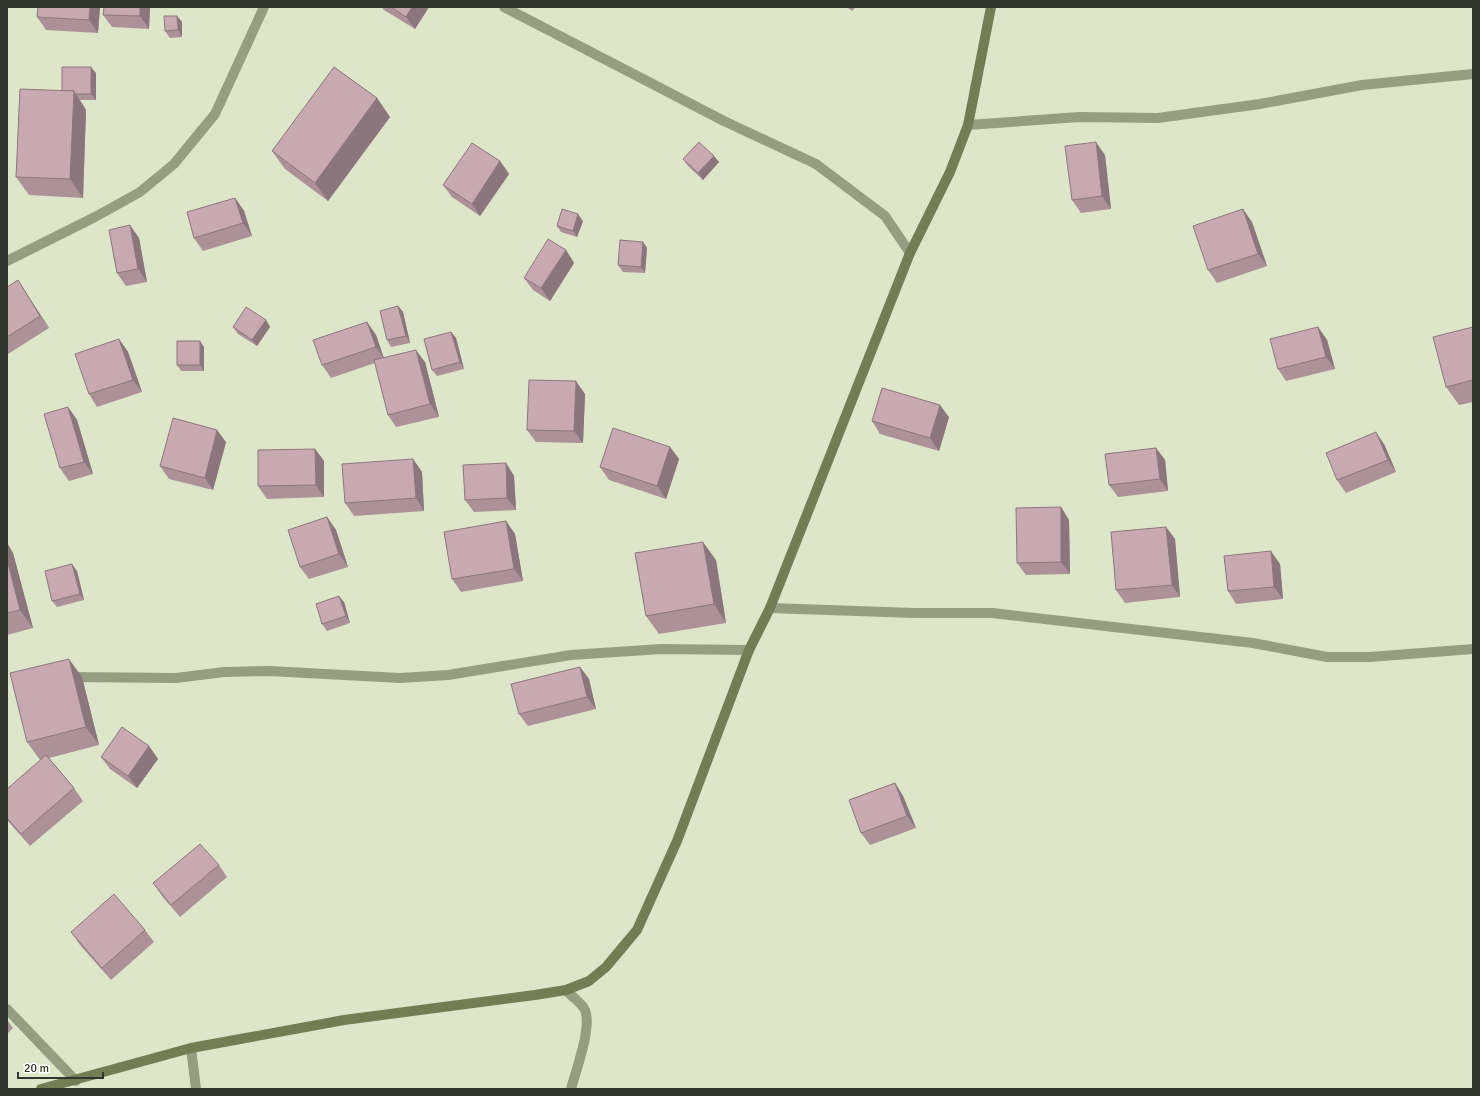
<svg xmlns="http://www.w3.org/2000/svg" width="1480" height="1096" viewBox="0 0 1480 1096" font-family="Signika,sans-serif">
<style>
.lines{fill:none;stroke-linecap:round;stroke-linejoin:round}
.street{stroke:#969e82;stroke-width:10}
.secondary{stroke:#727d54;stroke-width:10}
.wall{fill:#ac9199}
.shaded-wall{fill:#8c767d}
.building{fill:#c8a9b2;stroke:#8c767d}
</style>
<rect width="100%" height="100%" fill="#dee6ca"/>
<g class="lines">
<g class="street">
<path d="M 504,7 L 724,121 L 816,164 L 885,216 L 910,253"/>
<path d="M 968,125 L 1079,117 L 1158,118 L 1260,104 L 1362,85 L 1473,74"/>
<path d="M 7,261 L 95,217 L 140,192 L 174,164 L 215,114 L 264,7"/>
<path d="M 770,608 L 914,613 L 992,613 L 1253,643 L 1327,657 L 1370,657 L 1473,649"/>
<path d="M 69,677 L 176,678 L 224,672 L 269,671 L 400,678 L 448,675 L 571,655 L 661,649 L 749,650"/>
<path d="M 566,990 C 571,996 582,1003 585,1010 C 592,1028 576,1070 571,1089"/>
<path d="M 7,1009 L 76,1081"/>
<path d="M 191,1048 L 196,1089"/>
</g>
<path class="secondary" d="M 41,1089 L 191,1048 L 344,1020 L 535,995 L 566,990 L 589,981 L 606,967 L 637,930 L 677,841 L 749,650 L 770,608 L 910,253 L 950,172 L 968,125 L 991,7"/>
</g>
<g class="wall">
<path d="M 38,7 L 100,7 L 98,33 L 46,30 L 37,17 Z"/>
<path d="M 150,7 L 149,29 L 112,27 L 103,15 Z"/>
<path d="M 382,7 L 429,7 L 415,29 L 384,10 Z"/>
<path d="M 847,7 L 856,7 L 852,11 Z"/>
<path d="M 177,16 L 182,22 L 182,37 L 170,38 L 165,31 Z"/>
<path d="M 96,73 L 96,100 L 80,100 L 86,110 L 83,198 L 29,195 L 16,177 L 62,91 Z"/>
<path d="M 377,98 L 390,117 L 328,201 L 285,169 L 272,151 Z"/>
<path d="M 1105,155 L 1111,209 L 1081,213 L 1072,200 Z"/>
<path d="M 714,156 L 719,162 L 703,180 L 688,166 L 683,159 Z"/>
<path d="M 500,161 L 509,174 L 480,216 L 452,197 L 443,185 Z"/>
<path d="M 235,198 L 244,211 L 252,236 L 203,251 L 194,238 Z"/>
<path d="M 583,221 L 577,237 L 561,232 L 557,226 Z"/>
<path d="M 1252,222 L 1267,266 L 1217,283 L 1208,270 Z"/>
<path d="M 139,238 L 147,282 L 126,286 L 117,273 Z"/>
<path d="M 643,242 L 647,248 L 645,273 L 623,272 L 618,265 Z"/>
<path d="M 566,250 L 574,263 L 550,301 L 533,290 L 524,278 Z"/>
<path d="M 18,280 L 49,328 L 8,354 L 7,352 L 7,287 Z"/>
<path d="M 398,306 L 403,312 L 410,343 L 391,347 L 387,340 Z"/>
<path d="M 266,320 L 270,327 L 257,346 L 238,334 L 233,327 Z"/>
<path d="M 367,322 L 376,335 L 384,358 L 425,362 L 439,417 L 396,427 L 388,415 L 375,363 L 331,378 L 322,365 Z"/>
<path d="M 1318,327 L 1327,340 L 1335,369 L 1286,381 L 1278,369 Z"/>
<path d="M 1473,327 L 1473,402 L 1459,405 L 1446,387 Z"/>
<path d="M 451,332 L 456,338 L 464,369 L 437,376 L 432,370 Z"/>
<path d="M 119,339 L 128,352 L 142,392 L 97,407 L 89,394 Z"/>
<path d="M 204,347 L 204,371 L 181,371 L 177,365 Z"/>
<path d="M 585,394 L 583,443 L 536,442 L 527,430 Z"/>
<path d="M 68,407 L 77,420 L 93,474 L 69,481 L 60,468 Z"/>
<path d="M 949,417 L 939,451 L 880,434 L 872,421 Z"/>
<path d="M 226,442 L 213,490 L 169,479 L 160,466 Z"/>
<path d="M 1384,444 L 1396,472 L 1346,493 L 1337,480 Z"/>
<path d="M 670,447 L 679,459 L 666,499 L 609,480 L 600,467 Z"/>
<path d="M 1156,448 L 1165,460 L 1168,491 L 1118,497 L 1109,485 Z"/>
<path d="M 315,449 L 324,461 L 324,497 L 267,499 L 258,486 Z"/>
<path d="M 413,459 L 422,472 L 424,511 L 354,516 L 345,503 Z"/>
<path d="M 506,463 L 514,476 L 516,510 L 474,512 L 465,500 Z"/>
<path d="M 1061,507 L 1069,520 L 1070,574 L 1026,575 L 1017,563 Z"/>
<path d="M 327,517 L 336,530 L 348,567 L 309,579 L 300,567 Z"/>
<path d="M 506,521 L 515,534 L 523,581 L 461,592 L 452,579 Z"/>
<path d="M 1166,527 L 1175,539 L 1180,597 L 1125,603 L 1116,590 Z"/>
<path d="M 7,543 L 13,553 L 33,628 L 7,635 Z"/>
<path d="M 716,560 L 726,623 L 659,634 L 646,616 Z"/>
<path d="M 1280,564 L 1283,599 L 1236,604 L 1228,591 Z"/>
<path d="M 77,571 L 84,600 L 57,607 L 52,601 Z"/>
<path d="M 344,602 L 350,623 L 327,631 L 322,624 Z"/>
<path d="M 580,667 L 589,679 L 596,709 L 528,726 L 519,714 Z"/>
<path d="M 82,677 L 99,745 L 49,758 L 74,788 L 83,801 L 30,846 L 7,820 L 7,789 L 41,760 L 40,760 L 27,742 Z"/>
<path d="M 149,746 L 158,759 L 137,788 L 110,769 L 101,757 Z"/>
<path d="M 895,783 L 903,796 L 916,828 L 870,845 L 861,833 Z"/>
<path d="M 219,865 L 227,877 L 180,917 L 162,896 L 153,883 Z"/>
<path d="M 145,930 L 154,942 L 111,980 L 80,945 L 71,932 Z"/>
<path d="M 7,1020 L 13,1028 L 7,1034 Z"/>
</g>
<g class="shaded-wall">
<path d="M 90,7 L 100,7 L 98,33 L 89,20 Z"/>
<path d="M 140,7 L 150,7 L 149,29 L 140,16 Z"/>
<path d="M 412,7 L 429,7 L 415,29 L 406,17 Z"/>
<path d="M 177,16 L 182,22 L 182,37 L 178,30 Z"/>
<path d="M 91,67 L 96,73 L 96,100 L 91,94 Z"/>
<path d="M 74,91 L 86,110 L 83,198 L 70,179 Z"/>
<path d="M 377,98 L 390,117 L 328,201 L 315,183 Z"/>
<path d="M 1096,142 L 1105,155 L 1111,209 L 1102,196 Z"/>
<path d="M 714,156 L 719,162 L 703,180 L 698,173 Z"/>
<path d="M 500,161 L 509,174 L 480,216 L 472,204 Z"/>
<path d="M 235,198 L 244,211 L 252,236 L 243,223 Z"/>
<path d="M 1243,209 L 1252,222 L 1267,266 L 1258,254 Z"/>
<path d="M 578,214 L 583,221 L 577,237 L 573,231 Z"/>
<path d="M 130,225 L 139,238 L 147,282 L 138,269 Z"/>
<path d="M 643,242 L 647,248 L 645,273 L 641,267 Z"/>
<path d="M 566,250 L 574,263 L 550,301 L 541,288 Z"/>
<path d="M 18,280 L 26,293 L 49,328 L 40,316 Z"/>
<path d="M 398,306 L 403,312 L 410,343 L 406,336 Z"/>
<path d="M 266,320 L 270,327 L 257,346 L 252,340 Z"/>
<path d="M 367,322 L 376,335 L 384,359 L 376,347 Z"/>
<path d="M 1318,327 L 1327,340 L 1335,369 L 1326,357 Z"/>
<path d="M 451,332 L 456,338 L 464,369 L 460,362 Z"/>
<path d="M 119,339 L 128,352 L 142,392 L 133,380 Z"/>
<path d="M 200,341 L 204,347 L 204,371 L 200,365 Z"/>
<path d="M 416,350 L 425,362 L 439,417 L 430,404 Z"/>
<path d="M 576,381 L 585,394 L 583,443 L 574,431 Z"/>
<path d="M 940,405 L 949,417 L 939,451 L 930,438 Z"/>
<path d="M 68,407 L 77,420 L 93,474 L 84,462 Z"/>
<path d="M 217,430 L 226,442 L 213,490 L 205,478 Z"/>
<path d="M 1376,432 L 1384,444 L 1396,472 L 1388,460 Z"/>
<path d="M 670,447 L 679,459 L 666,499 L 657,486 Z"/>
<path d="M 1156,448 L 1165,460 L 1168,491 L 1160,479 Z"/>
<path d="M 315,449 L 324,461 L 324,497 L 316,485 Z"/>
<path d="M 413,459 L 422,472 L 424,511 L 416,498 Z"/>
<path d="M 506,463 L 514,476 L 516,510 L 507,498 Z"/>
<path d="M 1061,507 L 1069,520 L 1070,574 L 1061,562 Z"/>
<path d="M 327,517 L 336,530 L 348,567 L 339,554 Z"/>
<path d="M 506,521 L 515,534 L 523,581 L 514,569 Z"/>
<path d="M 1166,527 L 1175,539 L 1180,597 L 1172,585 Z"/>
<path d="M 703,542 L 716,560 L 726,623 L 714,604 Z"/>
<path d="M 7,543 L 13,553 L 33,628 L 20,610 L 7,559 Z"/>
<path d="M 1271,551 L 1280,564 L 1283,599 L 1274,587 Z"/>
<path d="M 72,564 L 77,571 L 84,600 L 80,594 Z"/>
<path d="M 339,596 L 344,602 L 350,623 L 346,616 Z"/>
<path d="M 69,659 L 82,677 L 99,745 L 86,727 Z"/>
<path d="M 580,667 L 589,679 L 596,709 L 587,697 Z"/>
<path d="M 149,746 L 158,759 L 137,788 L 128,776 Z"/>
<path d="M 895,783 L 903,796 L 916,828 L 907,816 Z"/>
</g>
<g class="building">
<path d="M 38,7 L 90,7 L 89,20 L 37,17 Z"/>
<path d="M 104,7 L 140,7 L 140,16 L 103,15 Z"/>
<path d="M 391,7 L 412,7 L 406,17 Z"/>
<path d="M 164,16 L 177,16 L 178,30 L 165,31 Z"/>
<path d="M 62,67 L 91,67 L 91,94 L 75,94 L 74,91 L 62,91 Z"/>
<path d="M 334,67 L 377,98 L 315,183 L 272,151 Z"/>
<path d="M 20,89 L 74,91 L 70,179 L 16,177 Z"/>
<path d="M 699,142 L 714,156 L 698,173 L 683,159 Z"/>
<path d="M 1096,142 L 1102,196 L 1072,200 L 1065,146 Z"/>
<path d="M 472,143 L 500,161 L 472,204 L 443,185 Z"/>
<path d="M 235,198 L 243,223 L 194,238 L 187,212 Z"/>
<path d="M 562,209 L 578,214 L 573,231 L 557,226 Z"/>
<path d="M 1243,209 L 1258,254 L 1208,270 L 1193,226 Z"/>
<path d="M 130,225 L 138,269 L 117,273 L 109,230 Z"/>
<path d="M 548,239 L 566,250 L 541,288 L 524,278 Z"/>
<path d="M 620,240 L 643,242 L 641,267 L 618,265 Z"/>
<path d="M 18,280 L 40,316 L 7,337 L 7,287 Z"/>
<path d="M 398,306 L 406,336 L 387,340 L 380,311 Z"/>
<path d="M 246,307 L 266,320 L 252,340 L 233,327 Z"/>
<path d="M 367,322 L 376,347 L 322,365 L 313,340 Z"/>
<path d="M 1318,327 L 1326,357 L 1278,369 L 1270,339 Z"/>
<path d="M 1473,327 L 1473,380 L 1446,387 L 1433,337 Z"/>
<path d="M 451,332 L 460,362 L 432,370 L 424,339 Z"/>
<path d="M 119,339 L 133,380 L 89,394 L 75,354 Z"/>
<rect x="177" y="341" width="23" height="24"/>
<path d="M 416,350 L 430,404 L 388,415 L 374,360 Z"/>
<path d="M 529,380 L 576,381 L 574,431 L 527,430 Z"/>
<path d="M 882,388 L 940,405 L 930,438 L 872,421 Z"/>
<path d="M 68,407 L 84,462 L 60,468 L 44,414 Z"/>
<path d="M 173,418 L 217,430 L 205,478 L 160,466 Z"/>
<path d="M 613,428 L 670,447 L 657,486 L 600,467 Z"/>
<path d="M 1376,432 L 1388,460 L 1337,480 L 1326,453 Z"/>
<path d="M 1156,448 L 1160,479 L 1109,485 L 1105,454 Z"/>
<path d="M 315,449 L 316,485 L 258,486 L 258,450 Z"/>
<path d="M 413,459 L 416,498 L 345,503 L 342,464 Z"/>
<path d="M 506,463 L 507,498 L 465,500 L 463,465 Z"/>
<path d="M 1061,507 L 1061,562 L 1017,563 L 1016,508 Z"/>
<path d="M 327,517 L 339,554 L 300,567 L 288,530 Z"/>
<path d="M 506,521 L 514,569 L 452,579 L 444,532 Z"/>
<path d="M 1166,527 L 1172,585 L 1116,590 L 1111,532 Z"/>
<path d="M 703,542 L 714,604 L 646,616 L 635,553 Z"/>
<path d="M 1271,551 L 1274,587 L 1228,591 L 1224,556 Z"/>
<path d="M 7,559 L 20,610 L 7,613 Z"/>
<path d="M 72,564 L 80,594 L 52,601 L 45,571 Z"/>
<path d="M 339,596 L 346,616 L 322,624 L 316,604 Z"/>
<path d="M 69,659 L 86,727 L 27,742 L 10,673 Z"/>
<path d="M 580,667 L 587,697 L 519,714 L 511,684 Z"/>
<path d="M 122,727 L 149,746 L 128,776 L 101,757 Z"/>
<path d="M 46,755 L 74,788 L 21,834 L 7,818 L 7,789 Z"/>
<path d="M 895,783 L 907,816 L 861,833 L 849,800 Z"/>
<path d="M 200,844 L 219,865 L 171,905 L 153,883 Z"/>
<path d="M 114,894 L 145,930 L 102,968 L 71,932 Z"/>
</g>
<rect width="1480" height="1096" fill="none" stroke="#32352b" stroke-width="16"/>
<path d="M18 1072v6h85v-6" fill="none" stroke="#32352b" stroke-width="2"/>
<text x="24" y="1072" font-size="12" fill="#32352b" stroke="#ffffff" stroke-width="3" paint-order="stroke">20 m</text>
</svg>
